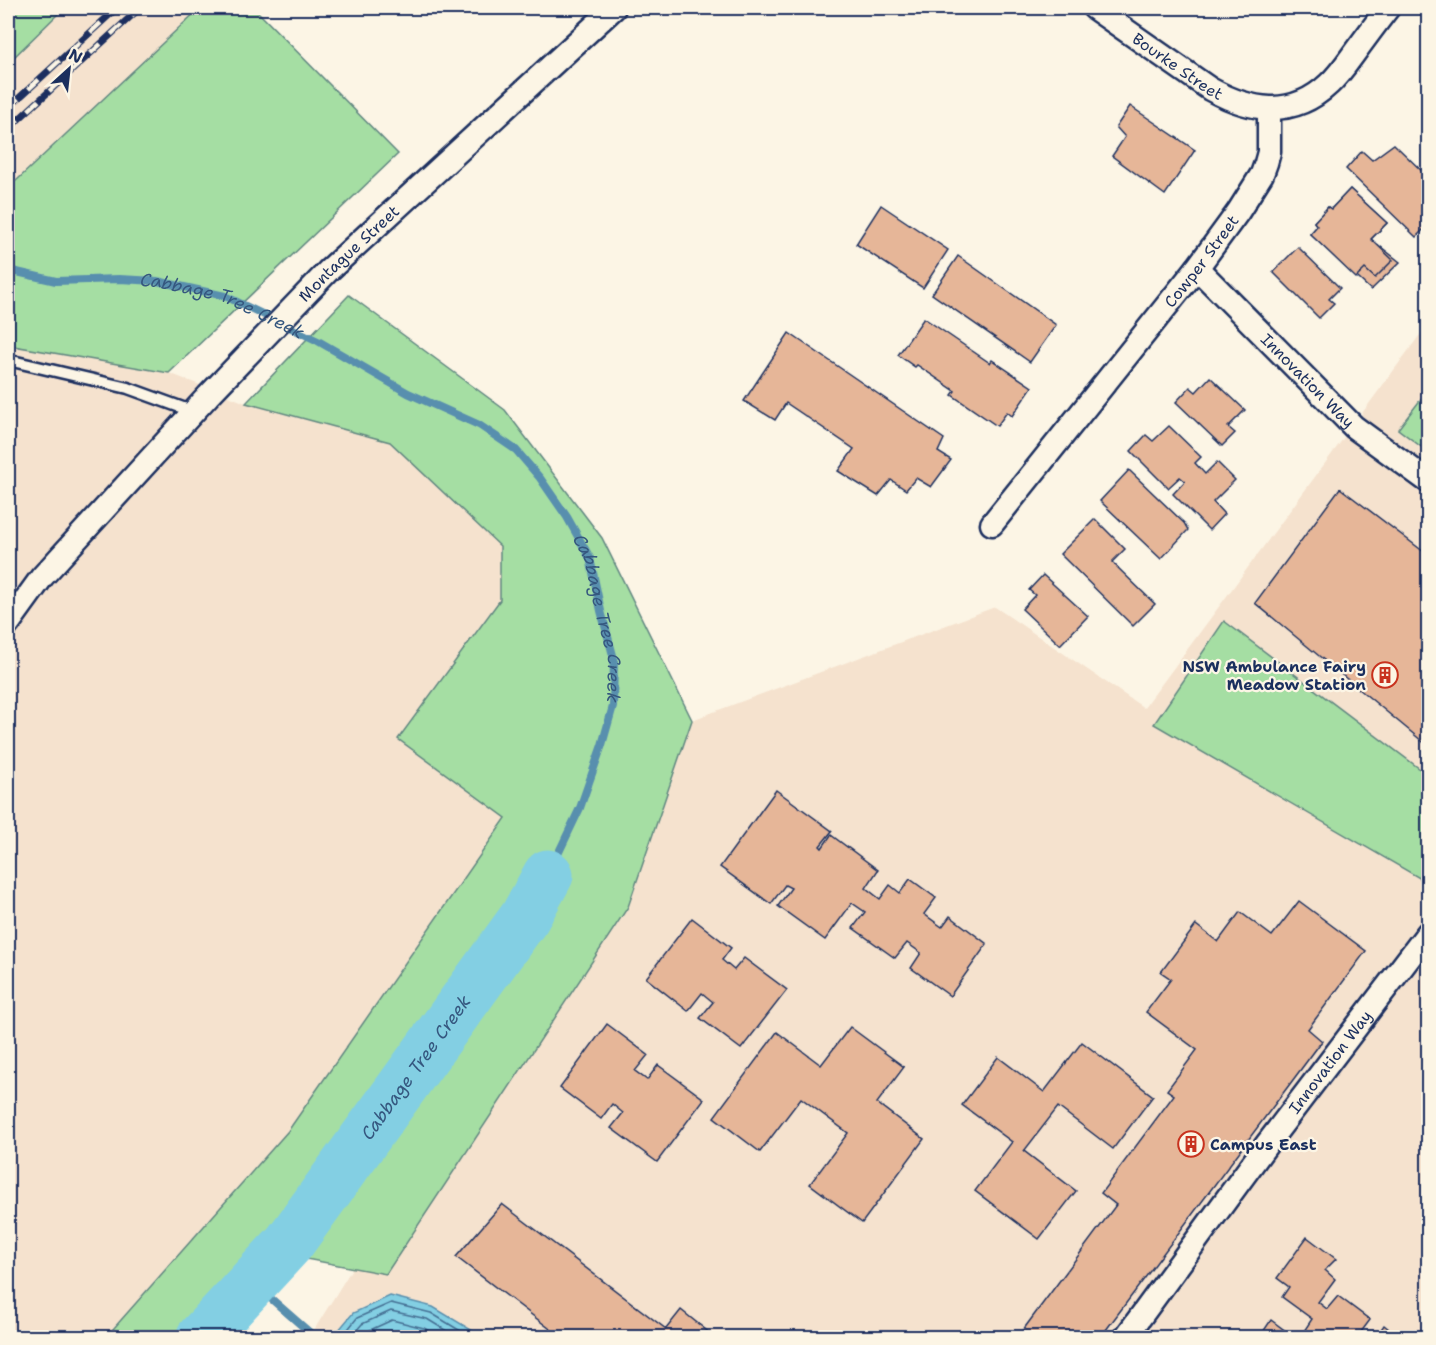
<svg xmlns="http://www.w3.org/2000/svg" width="1436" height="1345" viewBox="0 0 1436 1345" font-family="'Shantell Sans',sans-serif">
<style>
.built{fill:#f5e2ce}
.green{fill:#a5dea3;stroke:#608680;stroke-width:1.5}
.water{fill:#83cfe3;stroke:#598fae;stroke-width:1.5}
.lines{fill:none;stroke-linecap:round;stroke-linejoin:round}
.shore{stroke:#456f93;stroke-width:1.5}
.stream{stroke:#598fae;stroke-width:8}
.river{stroke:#83cfe3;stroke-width:51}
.building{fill:#e6b698;stroke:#1b2f5e;stroke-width:1.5}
.service-casing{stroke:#1b2f5e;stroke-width:15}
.minor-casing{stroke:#1b2f5e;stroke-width:27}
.service{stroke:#fcf5e5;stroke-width:10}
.minor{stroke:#fcf5e5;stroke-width:22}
.rail-casing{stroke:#1b2f5e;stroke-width:7}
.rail{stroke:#fcf5e5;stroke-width:4.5;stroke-dasharray:14;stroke-linecap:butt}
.labels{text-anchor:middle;stroke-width:4.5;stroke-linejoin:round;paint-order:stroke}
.street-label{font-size:16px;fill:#1b2f5e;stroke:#fcf5e5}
.poi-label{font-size:16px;font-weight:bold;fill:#1b2f5e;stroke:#fcf5e5;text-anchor:end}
.water-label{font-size:18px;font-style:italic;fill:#35577f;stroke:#fcf5e5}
</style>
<rect width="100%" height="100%" fill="#fcf5e5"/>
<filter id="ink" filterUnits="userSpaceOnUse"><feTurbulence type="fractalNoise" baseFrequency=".0167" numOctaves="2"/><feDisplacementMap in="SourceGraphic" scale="12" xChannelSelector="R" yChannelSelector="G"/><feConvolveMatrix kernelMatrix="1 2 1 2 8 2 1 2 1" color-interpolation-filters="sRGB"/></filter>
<g filter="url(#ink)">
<g class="built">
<path d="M 64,8 L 200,8 L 16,181 L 8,179 L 8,63 Z"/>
<path d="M 1428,324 L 1428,1337 L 309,1338 L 692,720 L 995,607 L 1144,708 Z"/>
<path d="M 8,345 L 169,373 L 246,403 L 390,442 L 500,546 L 500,600 L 398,739 L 506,818 L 288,1131 L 106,1337 L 8,1337 Z"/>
</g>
<g class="green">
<path d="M 8,8 L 64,8 L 8,63 Z"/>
<path d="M 200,8 L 254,8 L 398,154 L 169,373 L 8,345 L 8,179 L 16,181 Z"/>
<path d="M 349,295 L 505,410 L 602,538 L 692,720 L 628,907 L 386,1274 L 301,1258 L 232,1327 L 245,1337 L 106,1337 L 288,1131 L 506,818 L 398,739 L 500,600 L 500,546 L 390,442 L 246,403 Z"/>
<path d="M 1428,390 L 1428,452 L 1398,429 Z"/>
<path d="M 1224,621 L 1428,775 L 1428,883 L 1154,724 Z"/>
</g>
<path class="water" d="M 390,1296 L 433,1307 L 473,1331 L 480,1337 L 333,1337 L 353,1313 Z"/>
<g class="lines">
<g class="shore">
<path d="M 341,1338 L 357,1318 L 391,1303 L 431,1313 L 472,1338"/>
<path d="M 350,1338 L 362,1324 L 391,1311 L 427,1319 L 458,1338"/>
<path d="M 362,1338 L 368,1331 L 392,1320 L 424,1328 L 440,1338"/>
</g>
<g class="stream">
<path id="s1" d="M 8,270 L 56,281 L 119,279 L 157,281 L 225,296 L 318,341 L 408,393 L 479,425 L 516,450 L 540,478 L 567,517 L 590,558 L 601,611 L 614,659 L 613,706 L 602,745 L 580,808 L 548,875"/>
<path d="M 252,1282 L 316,1338"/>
</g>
<path class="river" id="s2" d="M 201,1338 L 289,1243 L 525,917 L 548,875"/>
</g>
<g class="building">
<path d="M 1130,106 L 1195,150 L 1165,195 L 1112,156 L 1125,137 L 1116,127 Z"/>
<path d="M 1394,144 L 1428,177 L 1428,225 L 1416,237 L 1346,169 L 1362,151 L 1372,160 Z"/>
<path d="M 1350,189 L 1387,223 L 1371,239 L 1400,262 L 1371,290 L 1310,234 L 1317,226 L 1314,222 L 1328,207 L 1331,209 Z"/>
<path d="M 1350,189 L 1387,223 L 1371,239 L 1393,260 L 1375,278 L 1365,269 L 1356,278 L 1310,234 L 1317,226 L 1314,222 L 1328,207 L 1331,209 Z"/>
<path d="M 881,205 L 948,250 L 923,288 L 856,244 Z"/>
<path d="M 1298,247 L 1340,288 L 1329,299 L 1334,303 L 1319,318 L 1273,272 Z"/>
<path d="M 958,256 L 1056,325 L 1030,362 L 932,294 Z"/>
<path d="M 924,318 L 990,363 L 992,360 L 1032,387 L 1012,416 L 1007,412 L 997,426 L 952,395 L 955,391 L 917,365 L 915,367 L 898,355 Z"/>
<path d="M 789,333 L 944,439 L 938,452 L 951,460 L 931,487 L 916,478 L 906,490 L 891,480 L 878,496 L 838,471 L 854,449 L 786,403 L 775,420 L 744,401 Z"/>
<path d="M 1210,377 L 1245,410 L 1228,427 L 1235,433 L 1222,446 L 1176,402 L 1190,387 L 1196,392 Z"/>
<path d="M 1169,426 L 1201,457 L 1195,463 L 1205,474 L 1217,462 L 1235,480 L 1213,502 L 1224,514 L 1209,530 L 1173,494 L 1185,481 L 1180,477 L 1168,488 L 1131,451 L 1146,435 L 1153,441 Z"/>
<path d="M 1129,470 L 1184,523 L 1188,530 L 1161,559 L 1100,501 Z"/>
<path d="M 1340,488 L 1428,555 L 1428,746 L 1255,603 Z"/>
<path d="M 1095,519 L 1125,549 L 1112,562 L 1155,604 L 1133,626 L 1060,554 Z"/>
<path d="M 1043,575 L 1088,616 L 1060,645 L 1022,609 L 1035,595 L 1029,590 Z"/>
<path d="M 776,790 L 832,831 L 820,846 L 822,848 L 831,835 L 878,870 L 866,888 L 880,899 L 890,885 L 900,893 L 910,879 L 936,898 L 924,914 L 942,927 L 950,916 L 987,944 L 950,996 L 911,968 L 921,953 L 907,943 L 895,958 L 853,928 L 865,912 L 852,903 L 825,940 L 778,906 L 791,888 L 785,885 L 771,904 L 720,867 Z"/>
<path d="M 1299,901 L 1366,951 L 1308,1029 L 1322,1041 L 1100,1338 L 1024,1338 L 1020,1334 L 1116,1205 L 1101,1193 L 1174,1095 L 1167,1090 L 1197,1050 L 1146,1012 L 1171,979 L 1161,972 L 1196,925 L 1218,942 L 1240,912 L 1272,936 Z"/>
<path d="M 692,918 L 731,948 L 722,960 L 734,970 L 744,958 L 787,990 L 741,1049 L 700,1018 L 713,1002 L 702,993 L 688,1011 L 646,978 Z"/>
<path d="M 607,1024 L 648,1055 L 635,1071 L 647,1080 L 658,1065 L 704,1099 L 657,1162 L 611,1128 L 623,1113 L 612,1104 L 601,1119 L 560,1088 Z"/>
<path d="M 850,1027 L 904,1067 L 877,1103 L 924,1139 L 862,1223 L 810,1184 L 848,1133 L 801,1098 L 760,1152 L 714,1117 L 777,1032 L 821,1065 Z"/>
<path d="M 1082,1042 L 1153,1096 L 1113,1149 L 1058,1107 L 1024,1151 L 1076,1191 L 1039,1239 L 975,1191 L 1012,1142 L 962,1105 L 998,1057 L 1044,1092 Z"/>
<path d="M 502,1204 L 666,1329 L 681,1310 L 716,1338 L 562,1338 L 456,1257 Z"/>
<path d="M 1307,1237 L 1336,1259 L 1325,1270 L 1335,1279 L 1318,1302 L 1327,1309 L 1338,1296 L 1370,1320 L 1361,1332 L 1367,1338 L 1313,1338 L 1304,1331 L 1312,1319 L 1282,1297 L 1289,1287 L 1277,1278 Z"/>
<path d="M 1271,1320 L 1287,1332 L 1282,1338 L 1259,1338 Z"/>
<path d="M 1384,1325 L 1400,1338 L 1375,1338 Z"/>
</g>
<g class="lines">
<g class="service-casing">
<path id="service" d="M 8,360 L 128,388 L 194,412"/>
</g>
<g class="minor-casing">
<g id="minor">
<path id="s3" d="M 1094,8 L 1210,89 C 1250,111 1292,119 1329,84 C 1339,75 1347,63 1355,52 C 1366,37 1377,22 1388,8"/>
<path id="s4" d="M 1197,268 L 1354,427 L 1428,481"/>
<path id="s5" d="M 992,524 L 1197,268 L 1238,212 L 1262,174 L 1266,163 L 1269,152 L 1269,109"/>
<path id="s6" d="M 8,624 L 42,577 L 208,396 L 328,271 L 614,8"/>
<path id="s7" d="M 1125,1338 L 1267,1144 L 1428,933"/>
</g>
</g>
<use href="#service" class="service"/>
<use href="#minor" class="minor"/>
<g class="rail-casing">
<g id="rail">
<path d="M 8,108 L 117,8"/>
<path d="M 8,129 L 140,8"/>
</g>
</g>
<use href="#rail" class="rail"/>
</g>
</g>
<defs>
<g id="building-ring" transform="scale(1.35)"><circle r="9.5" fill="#fcf5e5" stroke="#c8321e" stroke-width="1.5"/><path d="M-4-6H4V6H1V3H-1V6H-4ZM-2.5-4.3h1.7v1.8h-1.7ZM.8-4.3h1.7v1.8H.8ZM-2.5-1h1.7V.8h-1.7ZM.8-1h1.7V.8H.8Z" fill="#c8321e"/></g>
</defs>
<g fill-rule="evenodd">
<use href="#building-ring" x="1385" y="675"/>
<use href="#building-ring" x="1191" y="1144"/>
</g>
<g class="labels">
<g class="street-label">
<text dy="6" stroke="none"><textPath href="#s3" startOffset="102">Bourke Street</textPath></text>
<text dy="6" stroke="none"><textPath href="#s6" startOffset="504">Montague Street</textPath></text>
<text dy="6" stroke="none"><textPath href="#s5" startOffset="336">Cowper Street</textPath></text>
<text dy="6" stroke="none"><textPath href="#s4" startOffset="158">Innovation Way</textPath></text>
<text dy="6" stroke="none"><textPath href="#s7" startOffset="344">Innovation Way</textPath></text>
</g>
<g class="poi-label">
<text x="1366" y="672">NSW Ambulance Fairy<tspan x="1366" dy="18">Meadow Station</tspan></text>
<text x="1210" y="1150" text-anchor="start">Campus East</text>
</g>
<g class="water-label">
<text dy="6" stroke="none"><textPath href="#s1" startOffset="220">Cabbage Tree Creek</textPath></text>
<text dy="6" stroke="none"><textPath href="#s1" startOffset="742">Cabbage Tree Creek</textPath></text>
<text dy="6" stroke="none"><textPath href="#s2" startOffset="346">Cabbage Tree Creek</textPath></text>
</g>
</g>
<rect width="1436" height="1345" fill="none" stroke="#fcf5e5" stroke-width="30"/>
<rect x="15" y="15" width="1406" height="1315" fill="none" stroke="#1b2f5e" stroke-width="2" filter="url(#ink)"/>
<g transform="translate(69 69) rotate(27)" stroke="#fcf5e5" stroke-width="4.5" paint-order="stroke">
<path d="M0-4.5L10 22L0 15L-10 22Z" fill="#1b2f5e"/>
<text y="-9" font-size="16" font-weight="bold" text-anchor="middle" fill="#1b2f5e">N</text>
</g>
</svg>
